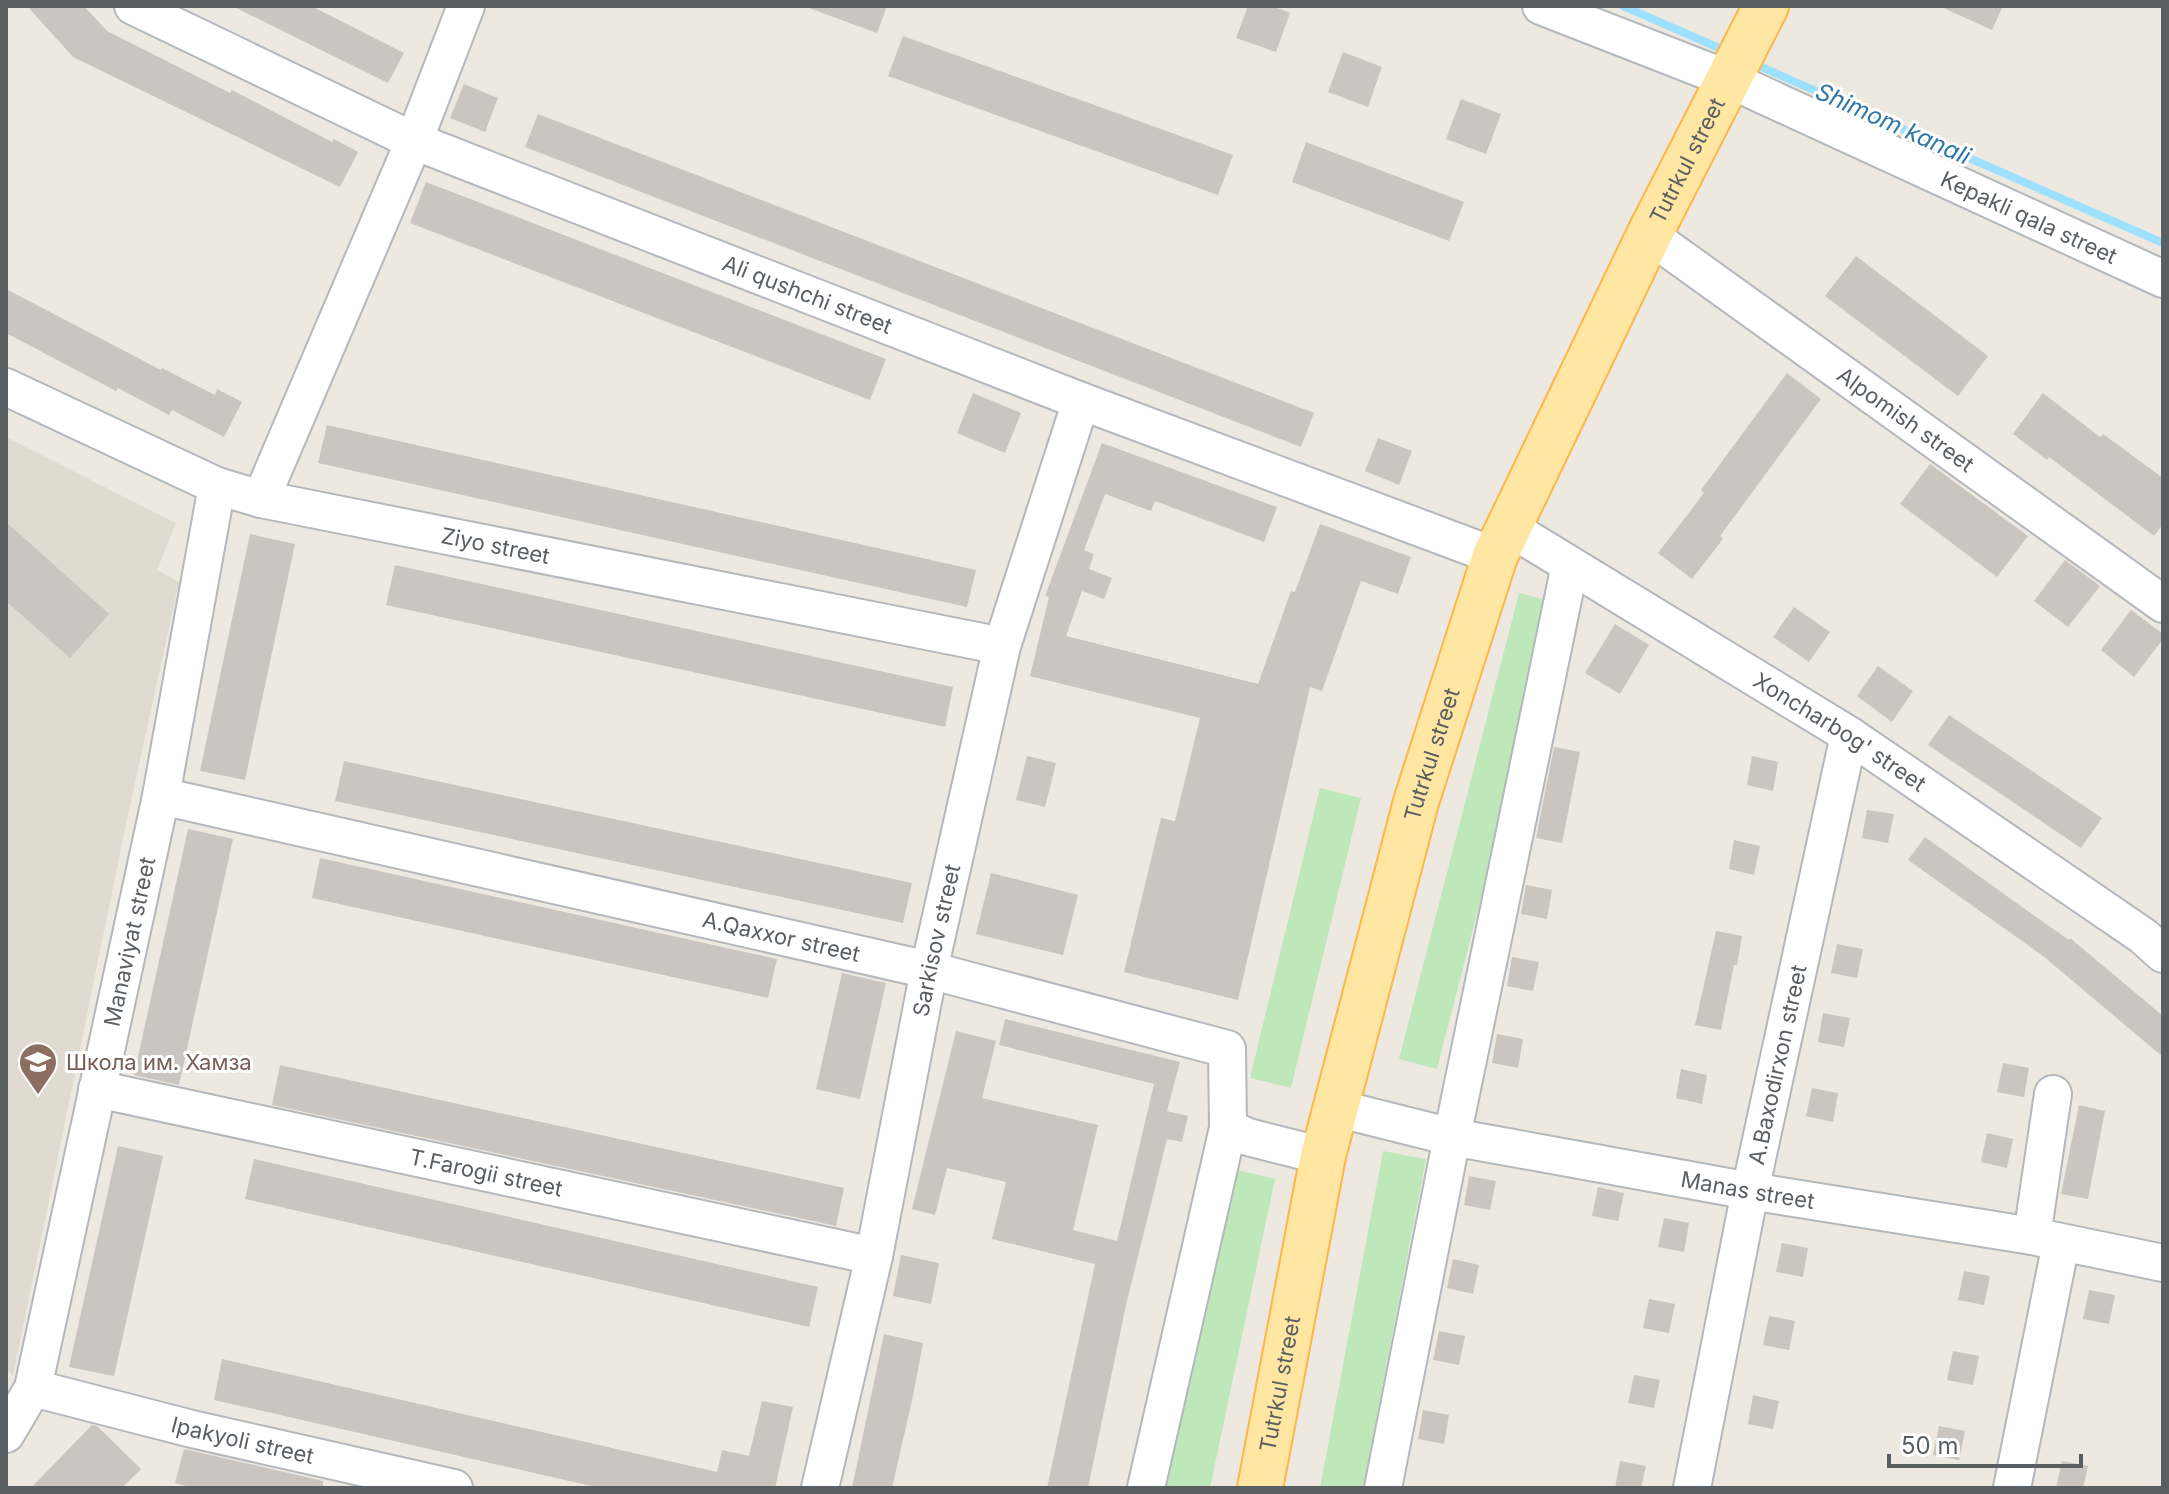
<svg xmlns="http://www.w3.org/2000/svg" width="2169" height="1494" viewBox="0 0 2169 1494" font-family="Inter,sans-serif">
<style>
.education{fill:#e0dad1}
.green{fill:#bfe8ba}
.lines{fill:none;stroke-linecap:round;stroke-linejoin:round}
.stream{stroke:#9ee0ff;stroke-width:8}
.building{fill:#cac5bf}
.minor-casing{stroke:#b3b8bc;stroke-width:40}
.major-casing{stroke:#fdb64a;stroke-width:48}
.minor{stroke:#fff;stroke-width:36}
.major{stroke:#ffe6a3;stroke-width:44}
.labels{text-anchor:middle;stroke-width:6;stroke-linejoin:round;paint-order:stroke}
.street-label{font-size:22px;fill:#595e63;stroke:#fff}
.education-label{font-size:22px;fill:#785e54;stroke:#fff;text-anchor:start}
.water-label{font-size:24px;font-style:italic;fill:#3077a7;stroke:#fff}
</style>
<rect width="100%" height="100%" fill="#ede9e0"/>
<path class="education" d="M 6,437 L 176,523 L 157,570 L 179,582 L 126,824 L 13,1376 L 6,1368 Z"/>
<g class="green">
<path d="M 1519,593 L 1557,603 L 1437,1069 L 1399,1059 Z"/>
<path d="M 1320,788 L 1361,798 L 1291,1088 L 1250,1078 Z"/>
<path d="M 1383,1151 L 1426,1159 L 1363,1488 L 1320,1488 Z"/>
<path d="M 1233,1169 L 1275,1179 L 1210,1488 L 1165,1488 Z"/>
</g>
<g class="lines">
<g class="stream">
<path d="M 1623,6 L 1726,51"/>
<path d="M 1750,62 L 2163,243"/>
</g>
</g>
<g class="building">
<path d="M 27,6 L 84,6 L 107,31 L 230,93 L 232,90 L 332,142 L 334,139 L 358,152 L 340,187 L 73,57 Z"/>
<path d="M 232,6 L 311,6 L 404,53 L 388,83 Z"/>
<path d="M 810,6 L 887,6 L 877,33 L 809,8 Z"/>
<path d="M 1248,6 L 1272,6 L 1290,13 L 1276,52 L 1236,38 Z"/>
<path d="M 1939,6 L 2003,6 L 1992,30 Z"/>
<path d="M 903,36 L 1233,155 L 1218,195 L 888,76 Z"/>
<path d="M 1343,52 L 1382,67 L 1368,107 L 1328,92 Z"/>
<path d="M 464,84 L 498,98 L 485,132 L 450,118 Z"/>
<path d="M 1461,99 L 1501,114 L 1486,154 L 1446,139 Z"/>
<path d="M 538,114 L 1314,413 L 1301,447 L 525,147 Z"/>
<path d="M 1306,142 L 1464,202 L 1449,241 L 1292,182 Z"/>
<path d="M 426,182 L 886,359 L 870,400 L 410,223 Z"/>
<path d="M 1856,256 L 1988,356 L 1958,396 L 1825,296 Z"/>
<path d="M 6,289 L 161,370 L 162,368 L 215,395 L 217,389 L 242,402 L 224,437 L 172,410 L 169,415 L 118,388 L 116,391 L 6,333 Z"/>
<path d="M 1787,373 L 1821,399 L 1720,536 L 1723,539 L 1692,579 L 1658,553 L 1704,493 L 1701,490 Z"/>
<path d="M 973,393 L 1021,413 L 1005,453 L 957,433 Z"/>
<path d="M 2043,393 L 2100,437 L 2103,434 L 2163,478 L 2163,524 L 2154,536 L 2049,457 L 2047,460 L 2013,434 Z"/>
<path d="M 327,425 L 976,570 L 967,607 L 318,463 Z"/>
<path d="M 1378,438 L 1412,451 L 1399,485 L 1365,471 Z"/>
<path d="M 1102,443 L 1277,507 L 1264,542 L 1155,501 L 1151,511 L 1105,494 L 1084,550 L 1094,554 L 1089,569 L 1112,578 L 1104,599 L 1082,591 L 1066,636 L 1258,684 L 1291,591 L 1295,592 L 1320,524 L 1411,557 L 1398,594 L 1361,581 L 1322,691 L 1310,687 L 1238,1000 L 1124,972 L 1161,818 L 1175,821 L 1200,718 L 1030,676 L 1049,597 L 1045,596 Z"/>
<path d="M 1930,464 L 2028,536 L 1997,577 L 1900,504 Z"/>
<path d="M 6,522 L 109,614 L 70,658 L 6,601 Z"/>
<path d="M 250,534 L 295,544 L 245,780 L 200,771 Z"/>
<path d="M 2065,560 L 2100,586 L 2068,627 L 2034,601 Z"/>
<path d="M 395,565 L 953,687 L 945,727 L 386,605 Z"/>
<path d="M 1794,607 L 1830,632 L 1809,662 L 1773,637 Z"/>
<path d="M 2131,610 L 2163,634 L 2163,639 L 2134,677 L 2101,650 Z"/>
<path d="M 1615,624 L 1649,645 L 1620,694 L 1585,673 Z"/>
<path d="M 1878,666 L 1913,691 L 1892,722 L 1857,696 Z"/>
<path d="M 1949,715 L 2102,818 L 2081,848 L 1928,745 Z"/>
<path d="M 1554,747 L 1580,752 L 1562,843 L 1536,838 Z"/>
<path d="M 1027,756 L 1056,763 L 1045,807 L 1016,800 Z"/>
<path d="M 1752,756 L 1778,762 L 1773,791 L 1747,785 Z"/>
<path d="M 344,761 L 912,883 L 903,923 L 335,801 Z"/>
<path d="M 1867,810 L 1894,814 L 1888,843 L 1862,838 Z"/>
<path d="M 188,829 L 233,839 L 179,1085 L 134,1075 Z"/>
<path d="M 1925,837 L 2022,907 L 2069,940 L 2070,938 L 2163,1016 L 2163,1057 L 2043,956 L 1908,860 Z"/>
<path d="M 1734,840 L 1760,846 L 1754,875 L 1729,869 Z"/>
<path d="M 320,858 L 777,959 L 768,998 L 312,898 Z"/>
<path d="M 991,873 L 1078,895 L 1063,955 L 976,934 Z"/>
<path d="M 1526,885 L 1552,890 L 1547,919 L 1521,914 Z"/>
<path d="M 1716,931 L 1742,936 L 1737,965 L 1734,965 L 1721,1030 L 1695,1025 Z"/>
<path d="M 1837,944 L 1863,949 L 1857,978 L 1831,973 Z"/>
<path d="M 1512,957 L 1539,962 L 1533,991 L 1507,986 Z"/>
<path d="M 842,973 L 886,983 L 860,1099 L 816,1089 Z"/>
<path d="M 1823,1013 L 1850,1018 L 1844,1047 L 1818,1042 Z"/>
<path d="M 1005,1019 L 1180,1062 L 1167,1111 L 1188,1116 L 1182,1142 L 1167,1139 L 1126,1305 L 1088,1488 L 1047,1488 L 1095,1264 L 992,1239 L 1006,1182 L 947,1168 L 935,1215 L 912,1209 L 956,1031 L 996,1041 L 982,1098 L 1098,1125 L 1073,1230 L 1117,1241 L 1154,1084 L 999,1045 Z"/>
<path d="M 1497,1034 L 1523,1039 L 1518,1068 L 1492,1063 Z"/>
<path d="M 2003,1063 L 2029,1068 L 2024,1097 L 1997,1092 Z"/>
<path d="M 280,1065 L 844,1188 L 836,1226 L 272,1105 Z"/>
<path d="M 1681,1069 L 1707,1075 L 1702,1104 L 1676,1098 Z"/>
<path d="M 1812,1088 L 1838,1093 L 1833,1122 L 1806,1116 Z"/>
<path d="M 2079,1105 L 2105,1111 L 2088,1199 L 2061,1194 Z"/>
<path d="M 1987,1133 L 2013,1139 L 2007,1168 L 1981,1162 Z"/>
<path d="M 118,1146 L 163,1156 L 114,1376 L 69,1367 Z"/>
<path d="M 254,1159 L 818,1287 L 809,1327 L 245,1199 Z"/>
<path d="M 1469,1176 L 1496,1181 L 1490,1210 L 1464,1205 Z"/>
<path d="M 1598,1187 L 1624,1193 L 1618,1221 L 1592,1216 Z"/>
<path d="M 1664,1218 L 1689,1223 L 1684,1252 L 1658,1247 Z"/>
<path d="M 1782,1243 L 1808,1248 L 1803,1277 L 1776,1272 Z"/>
<path d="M 901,1255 L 939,1263 L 931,1304 L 893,1296 Z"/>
<path d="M 1453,1259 L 1479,1265 L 1473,1294 L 1447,1288 Z"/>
<path d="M 1964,1271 L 1990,1276 L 1984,1305 L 1958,1300 Z"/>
<path d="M 2089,1290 L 2115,1295 L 2109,1324 L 2083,1319 Z"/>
<path d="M 1649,1299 L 1675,1304 L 1669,1333 L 1643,1328 Z"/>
<path d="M 1769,1316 L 1795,1321 L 1789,1350 L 1763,1345 Z"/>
<path d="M 1439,1331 L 1465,1336 L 1459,1365 L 1433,1360 Z"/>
<path d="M 884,1334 L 923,1343 L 913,1396 L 892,1488 L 852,1488 Z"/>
<path d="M 1953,1351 L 1979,1356 L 1973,1385 L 1947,1380 Z"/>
<path d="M 222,1359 L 717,1472 L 722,1450 L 749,1456 L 762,1401 L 793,1407 L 775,1488 L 600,1488 L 214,1400 Z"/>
<path d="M 1634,1375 L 1660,1380 L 1654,1408 L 1628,1403 Z"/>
<path d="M 1753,1395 L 1779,1401 L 1773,1429 L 1748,1424 Z"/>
<path d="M 1423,1410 L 1449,1415 L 1444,1444 L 1418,1439 Z"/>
<path d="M 92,1425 L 97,1426 L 141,1469 L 122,1488 L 31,1488 Z"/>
<path d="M 1939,1426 L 1965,1431 L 1959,1460 L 1933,1455 Z"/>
<path d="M 184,1449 L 323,1481 L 323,1488 L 194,1488 L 175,1483 Z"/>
<path d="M 1620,1461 L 1646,1466 L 1641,1488 L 1615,1488 Z"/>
<path d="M 2062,1461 L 2088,1466 L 2083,1488 L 2056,1488 Z"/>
</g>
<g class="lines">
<g class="minor-casing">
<g id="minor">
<path id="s1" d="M 133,6 L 414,141 L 1081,401 L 1495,556"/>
<path id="s2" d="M 1541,6 L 1728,79 L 2163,279"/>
<path id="s3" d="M 1649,235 L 2163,604"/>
<path id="s4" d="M 6,387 L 217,486 L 261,499 L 1002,646"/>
<path d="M 261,499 L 414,141 L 466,6"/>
<path id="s5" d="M 1508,527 L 1849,735 L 2143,936 L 2163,954"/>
<path id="s6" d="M 161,796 L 929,970 L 1227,1049 L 1228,1128 L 1248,1137 L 1323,1156"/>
<path id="s7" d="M 97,1089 L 874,1256"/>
<path id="s8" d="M 1336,1108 L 1452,1137 L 1750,1191 L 2032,1236 L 2163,1263"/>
<path d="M 2032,1236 L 2053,1094"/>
<path id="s9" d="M 33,1388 L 192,1429 L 454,1488"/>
<path id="s10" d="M 6,1434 L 33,1388 L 161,796 L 217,486"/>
<path id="s11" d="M 820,1488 L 874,1256 L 929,970 L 1002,646 L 1081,401"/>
<path d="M 1146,1488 L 1228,1128"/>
<path d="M 1383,1488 L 1452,1137 L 1570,565"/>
<path id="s12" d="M 1692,1488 L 1750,1191 L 1849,735"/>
<path d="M 2012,1488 L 2061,1243"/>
</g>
</g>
<g class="major-casing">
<g id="major">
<path id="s13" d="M 1260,1488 L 1323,1156 L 1416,802 L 1495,556 L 1649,235 L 1766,6"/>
</g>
</g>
<use href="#minor" class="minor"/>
<use href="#major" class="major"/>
</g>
<defs>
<g id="school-pin" transform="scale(2)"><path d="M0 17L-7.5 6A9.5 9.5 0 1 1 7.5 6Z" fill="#8d6e63" stroke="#fff"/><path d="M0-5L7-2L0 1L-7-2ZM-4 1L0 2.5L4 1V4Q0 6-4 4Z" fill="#fff"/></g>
</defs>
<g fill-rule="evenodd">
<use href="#school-pin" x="38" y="1062"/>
</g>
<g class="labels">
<g class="street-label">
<text dy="8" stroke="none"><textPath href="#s13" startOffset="1402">Tutrkul street</textPath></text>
<text dy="8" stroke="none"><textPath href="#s2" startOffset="532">Kepakli qala street</textPath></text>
<text dy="8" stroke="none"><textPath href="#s1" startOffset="734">Ali qushchi street</textPath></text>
<text dy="8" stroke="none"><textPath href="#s3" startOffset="316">Alpomish street</textPath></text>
<text dy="8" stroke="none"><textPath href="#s4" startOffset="518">Ziyo street</textPath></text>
<text dy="8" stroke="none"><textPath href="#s5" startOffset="390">Xoncharbog' street</textPath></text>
<text dy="8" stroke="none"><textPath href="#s13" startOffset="754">Tutrkul street</textPath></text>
<text dy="8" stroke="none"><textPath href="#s6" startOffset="636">A.Qaxxor street</textPath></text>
<text dy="8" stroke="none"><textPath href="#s10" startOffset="510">Manaviyat street</textPath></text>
<text dy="8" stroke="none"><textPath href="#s11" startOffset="560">Sarkisov street</textPath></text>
<text dy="8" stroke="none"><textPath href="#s12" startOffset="432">A.Baxodirxon street</textPath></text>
<text dy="8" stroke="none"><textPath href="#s7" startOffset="398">T.Farogii street</textPath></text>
<text dy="8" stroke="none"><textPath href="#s8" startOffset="420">Manas street</textPath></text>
<text dy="8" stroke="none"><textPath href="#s13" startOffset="106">Tutrkul street</textPath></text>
<text dy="8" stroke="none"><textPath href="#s9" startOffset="216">Ipakyoli street</textPath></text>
</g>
<g class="education-label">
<text x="66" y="1070">Школа им. Хамза</text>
</g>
<g class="water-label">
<text transform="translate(1893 124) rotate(24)" y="8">Shimom kanali</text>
</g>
</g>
<rect width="2169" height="1494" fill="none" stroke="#595e63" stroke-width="16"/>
<path d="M1889 1454v12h192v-12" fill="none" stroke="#595e63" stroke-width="4"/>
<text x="1901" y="1454" font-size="24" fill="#595e63" stroke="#ffffff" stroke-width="6" paint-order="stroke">50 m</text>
</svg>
